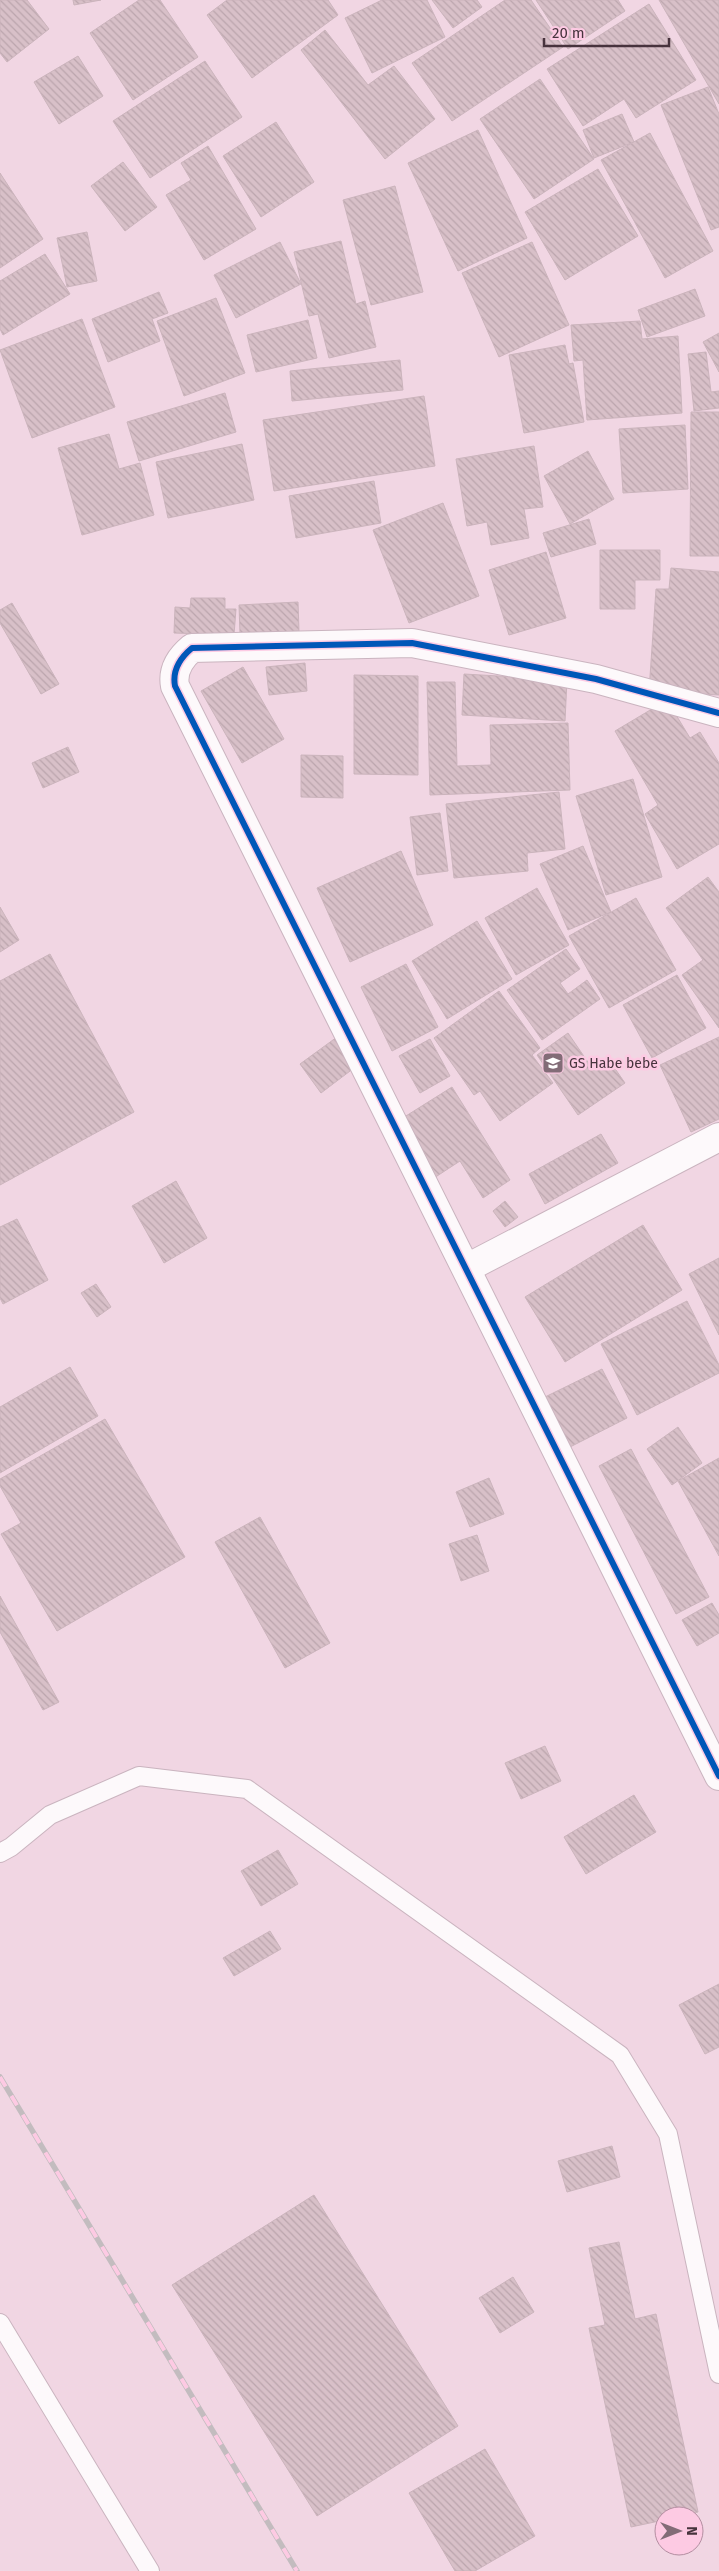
<svg xmlns="http://www.w3.org/2000/svg" width="719" height="2571" viewBox="0 0 719 2571" font-family="'Fira Sans',sans-serif">
<style>
.building{fill:url(#building-back-hatch);stroke:#cbb4bc}
.lines{fill:none;stroke-linecap:round;stroke-linejoin:round}
.service-casing{stroke:#cab4bf;stroke-width:20}
.minor-casing{stroke:#cab4bf;stroke-width:30}
.service{stroke:#fdf9fb;stroke-width:18}
.minor{stroke:#fdf9fb;stroke-width:28}
.rail-casing{stroke:#c3bcbf;stroke-width:5.5}
.rail{stroke:#fdcae3;stroke-width:4;stroke-dasharray:11;stroke-linecap:butt}
.cycleway-casing{stroke:#fdcae3;stroke-width:9}
.cycleway{stroke:#0057b8;stroke-width:6}
.labels{text-anchor:middle;stroke-width:5;stroke-linejoin:round;paint-order:stroke}
.poi-label{font-size:14px;fill:#47333d;stroke:#fdcae3;text-anchor:start}
</style>
<defs>
<pattern id="building-back-hatch" width="6" height="6" patternUnits="userSpaceOnUse" patternTransform="scale(1.25)"><rect width="6" height="6" fill="#d8c0c8"/><path d="M-1 5l2 2M0 0l6 6M5-1l2 2" fill="none" stroke="#bba5ad"/></pattern>
</defs>
<rect width="100%" height="100%" fill="#f1d6e3"/>
<g class="building">
<path d="M 0,0 L 27,0 L 49,29 L 7,62 L 0,53 Z"/>
<path d="M 73,0 L 101,0 L 74,5 Z"/>
<path d="M 139,0 L 160,0 L 198,57 L 133,100 L 90,33 Z"/>
<path d="M 227,0 L 328,0 L 338,15 L 252,78 L 207,15 Z"/>
<path d="M 382,0 L 427,0 L 445,37 L 372,73 L 345,18 Z"/>
<path d="M 432,0 L 477,0 L 482,7 L 453,28 Z"/>
<path d="M 505,0 L 531,0 L 563,47 L 452,121 L 412,63 Z"/>
<path d="M 536,0 L 618,0 L 625,11 L 568,49 Z"/>
<path d="M 659,0 L 719,0 L 719,104 Z"/>
<path d="M 649,4 L 696,80 L 636,118 L 624,99 L 583,126 L 547,69 Z"/>
<path d="M 325,30 L 368,85 L 394,66 L 435,119 L 385,159 L 301,50 Z"/>
<path d="M 78,56 L 103,96 L 59,124 L 34,82 Z"/>
<path d="M 205,61 L 242,117 L 150,178 L 113,121 Z"/>
<path d="M 540,79 L 594,159 L 534,199 L 480,119 Z"/>
<path d="M 708,87 L 719,114 L 719,227 L 711,230 L 661,105 Z"/>
<path d="M 622,114 L 634,142 L 594,158 L 583,130 Z"/>
<path d="M 276,122 L 314,182 L 261,217 L 223,156 Z"/>
<path d="M 478,130 L 527,238 L 458,271 L 408,163 Z"/>
<path d="M 650,133 L 713,251 L 665,278 L 601,160 Z"/>
<path d="M 208,146 L 256,229 L 204,260 L 166,195 L 191,180 L 181,163 Z"/>
<path d="M 123,162 L 157,207 L 125,231 L 91,186 Z"/>
<path d="M 598,169 L 638,236 L 565,280 L 525,212 Z"/>
<path d="M 0,173 L 43,239 L 0,268 Z"/>
<path d="M 395,186 L 423,292 L 371,305 L 343,200 Z"/>
<path d="M 87,232 L 97,281 L 67,287 L 57,238 Z"/>
<path d="M 341,241 L 356,304 L 365,301 L 376,347 L 329,358 L 318,314 L 309,316 L 294,252 Z"/>
<path d="M 280,242 L 301,284 L 236,318 L 214,275 Z"/>
<path d="M 532,242 L 569,325 L 499,357 L 462,273 Z"/>
<path d="M 45,254 L 70,294 L 3,335 L 0,329 L 0,281 Z"/>
<path d="M 695,289 L 705,316 L 647,337 L 638,310 Z"/>
<path d="M 159,292 L 168,313 L 152,319 L 160,341 L 108,362 L 92,319 Z"/>
<path d="M 216,298 L 245,373 L 184,396 L 157,321 Z"/>
<path d="M 82,319 L 115,407 L 32,438 L 0,350 Z"/>
<path d="M 308,320 L 317,358 L 256,372 L 247,335 Z"/>
<path d="M 640,321 L 642,339 L 678,336 L 682,413 L 587,420 L 583,360 L 574,361 L 571,325 Z"/>
<path d="M 719,333 L 719,372 L 703,342 Z"/>
<path d="M 565,345 L 569,364 L 573,363 L 584,422 L 524,433 L 509,355 Z"/>
<path d="M 706,352 L 711,392 L 719,391 L 719,408 L 694,411 L 688,354 Z"/>
<path d="M 400,360 L 403,390 L 292,401 L 290,371 Z"/>
<path d="M 225,393 L 236,432 L 139,461 L 127,422 Z"/>
<path d="M 424,396 L 435,466 L 274,491 L 263,420 Z"/>
<path d="M 691,412 L 719,412 L 719,556 L 690,556 Z"/>
<path d="M 685,425 L 688,489 L 623,493 L 619,429 Z"/>
<path d="M 109,434 L 119,469 L 140,463 L 154,515 L 82,535 L 58,448 Z"/>
<path d="M 242,444 L 254,500 L 168,518 L 156,462 Z"/>
<path d="M 534,446 L 543,507 L 524,509 L 529,538 L 491,545 L 487,522 L 467,526 L 456,459 Z"/>
<path d="M 588,451 L 614,499 L 570,524 L 544,476 Z"/>
<path d="M 374,481 L 381,523 L 296,538 L 289,496 Z"/>
<path d="M 443,503 L 479,596 L 409,623 L 373,530 Z"/>
<path d="M 589,519 L 596,544 L 551,557 L 543,533 Z"/>
<path d="M 600,550 L 660,550 L 660,580 L 635,580 L 635,609 L 600,609 Z"/>
<path d="M 546,552 L 566,618 L 509,635 L 489,570 Z"/>
<path d="M 671,568 L 719,572 L 719,695 L 649,691 L 656,589 L 669,589 Z"/>
<path d="M 191,598 L 225,598 L 225,609 L 236,609 L 234,635 L 174,633 L 175,607 L 190,608 Z"/>
<path d="M 298,602 L 299,631 L 240,634 L 239,605 Z"/>
<path d="M 12,603 L 59,684 L 41,694 L 0,623 L 0,610 Z"/>
<path d="M 305,663 L 307,691 L 269,695 L 266,667 Z"/>
<path d="M 243,667 L 284,739 L 242,763 L 201,691 Z"/>
<path d="M 464,674 L 567,680 L 565,721 L 462,715 Z"/>
<path d="M 354,675 L 418,676 L 418,775 L 354,774 Z"/>
<path d="M 427,682 L 455,682 L 457,766 L 491,765 L 490,725 L 568,723 L 570,790 L 430,795 Z"/>
<path d="M 667,700 L 690,738 L 700,732 L 719,763 L 719,844 L 677,869 L 645,814 L 658,805 L 615,731 Z"/>
<path d="M 68,747 L 79,772 L 43,788 L 32,763 Z"/>
<path d="M 301,755 L 343,756 L 343,798 L 301,797 Z"/>
<path d="M 633,779 L 662,877 L 606,895 L 576,796 Z"/>
<path d="M 559,792 L 565,849 L 527,853 L 528,871 L 454,878 L 446,804 Z"/>
<path d="M 440,813 L 448,871 L 417,875 L 410,817 Z"/>
<path d="M 583,846 L 611,912 L 568,930 L 540,864 Z"/>
<path d="M 401,851 L 433,925 L 350,962 L 317,888 Z"/>
<path d="M 708,877 L 719,892 L 719,1028 L 682,975 L 703,960 L 666,908 Z"/>
<path d="M 537,888 L 569,945 L 516,975 L 485,918 Z"/>
<path d="M 636,898 L 676,970 L 609,1008 L 569,936 Z"/>
<path d="M 0,907 L 19,940 L 0,952 Z"/>
<path d="M 477,921 L 512,979 L 447,1019 L 412,961 Z"/>
<path d="M 566,949 L 580,969 L 560,983 L 568,994 L 587,980 L 600,999 L 542,1040 L 507,990 Z"/>
<path d="M 50,954 L 134,1112 L 0,1185 L 0,981 Z"/>
<path d="M 406,964 L 438,1027 L 392,1051 L 361,987 Z"/>
<path d="M 677,975 L 706,1028 L 652,1058 L 623,1005 Z"/>
<path d="M 499,991 L 540,1048 L 532,1055 L 553,1083 L 500,1121 L 480,1091 L 474,1095 L 434,1038 Z"/>
<path d="M 568,1033 L 592,1068 L 607,1057 L 625,1083 L 578,1115 L 537,1055 Z"/>
<path d="M 337,1037 L 358,1065 L 321,1093 L 300,1064 Z"/>
<path d="M 719,1037 L 719,1119 L 691,1132 L 660,1065 Z"/>
<path d="M 430,1039 L 450,1076 L 420,1093 L 399,1056 Z"/>
<path d="M 452,1087 L 510,1180 L 483,1198 L 460,1161 L 434,1178 L 398,1121 Z"/>
<path d="M 601,1134 L 618,1163 L 545,1204 L 529,1174 Z"/>
<path d="M 176,1181 L 207,1238 L 164,1263 L 132,1206 Z"/>
<path d="M 505,1201 L 518,1217 L 505,1227 L 493,1211 Z"/>
<path d="M 17,1219 L 48,1280 L 3,1304 L 0,1298 L 0,1227 Z"/>
<path d="M 643,1225 L 682,1290 L 565,1362 L 525,1297 Z"/>
<path d="M 719,1258 L 719,1335 L 689,1274 Z"/>
<path d="M 96,1284 L 111,1307 L 97,1317 L 81,1293 Z"/>
<path d="M 687,1301 L 719,1365 L 719,1373 L 637,1415 L 601,1344 Z"/>
<path d="M 70,1367 L 98,1416 L 0,1473 L 0,1407 Z"/>
<path d="M 602,1369 L 627,1418 L 570,1447 L 545,1397 Z"/>
<path d="M 105,1419 L 185,1557 L 57,1631 L 1,1534 L 21,1523 L 0,1486 L 0,1479 Z"/>
<path d="M 678,1427 L 702,1463 L 672,1485 L 647,1449 Z"/>
<path d="M 631,1449 L 709,1597 L 676,1614 L 599,1466 Z"/>
<path d="M 719,1458 L 719,1556 L 678,1481 Z"/>
<path d="M 489,1478 L 504,1514 L 470,1527 L 456,1492 Z"/>
<path d="M 260,1517 L 330,1643 L 285,1668 L 215,1542 Z"/>
<path d="M 477,1535 L 489,1571 L 461,1581 L 449,1544 Z"/>
<path d="M 0,1596 L 59,1702 L 43,1710 L 0,1632 Z"/>
<path d="M 712,1603 L 719,1615 L 719,1633 L 697,1646 L 682,1620 Z"/>
<path d="M 545,1746 L 561,1781 L 521,1799 L 505,1763 Z"/>
<path d="M 634,1795 L 656,1832 L 586,1874 L 564,1837 Z"/>
<path d="M 278,1850 L 298,1884 L 261,1906 L 241,1871 Z"/>
<path d="M 270,1931 L 281,1949 L 234,1976 L 223,1958 Z"/>
<path d="M 719,1984 L 719,2047 L 705,2054 L 679,2005 Z"/>
<path d="M 612,2146 L 620,2177 L 567,2192 L 558,2161 Z"/>
<path d="M 314,2195 L 458,2426 L 317,2516 L 172,2285 Z"/>
<path d="M 619,2242 L 635,2319 L 656,2314 L 698,2512 L 682,2516 L 664,2516 L 664,2520 L 631,2527 L 589,2328 L 605,2325 L 589,2248 Z"/>
<path d="M 513,2277 L 534,2312 L 500,2333 L 479,2298 Z"/>
<path d="M 485,2449 L 535,2536 L 475,2571 L 455,2571 L 409,2493 Z"/>
</g>
<g class="lines">
<g class="service-casing">
<g id="service">
<path d="M 0,1853 L 11,1847 L 50,1815 L 139,1776 L 247,1789 L 620,2055 L 668,2134 L 719,2374"/>
<path d="M 0,2323 L 150,2571"/>
</g>
</g>
<g class="minor-casing">
<g id="minor">
<path d="M 719,713 L 596,679 L 412,643 L 192,648 C 180,658 172,670 175,686 L 719,1776"/>
<path d="M 467,1268 L 719,1137"/>
</g>
</g>
<use href="#service" class="service"/>
<use href="#minor" class="minor"/>
<g class="rail-casing">
<path id="rail" d="M 0,2077 L 297,2571"/>
</g>
<use href="#rail" class="rail"/>
<g class="cycleway-casing">
<path id="cycleway" d="M 719,713 L 596,679 L 412,643 L 192,648 C 180,658 172,670 175,686 L 719,1776"/>
</g>
<use href="#cycleway" class="cycleway"/>
</g>
<defs>
<g id="school-square" transform="scale(1.125)"><rect x="-9" y="-9" width="18" height="18" rx="4" fill="#826c77" stroke="#fdcae3"/><path d="M0-5L7-2L0 1L-7-2ZM-4 1L0 2.5L4 1V4Q0 6-4 4Z" fill="#fff"/></g>
</defs>
<g fill-rule="evenodd">
<use href="#school-square" x="553" y="1063"/>
</g>
<g class="labels">
<g class="poi-label">
<text x="569" y="1068">GS Habe bebe</text>
</g>
</g>
<g transform="translate(679 2531) rotate(90)"><circle r="24" fill="#fdcae3" stroke="#b48ea1"/>
<path d="M0-4L9 19L0 12L-9 19Z" fill="#826c77"/>
<text y="-8" font-size="14" font-weight="bold" text-anchor="middle" fill="#47333d">N</text>
</g>
<path d="M544 38v8h125v-8" fill="none" stroke="#47333d" stroke-width="2.5"/>
<text x="552" y="38" font-size="15" fill="#47333d" stroke="#fdcae3" stroke-width="4" paint-order="stroke">20 m</text>
</svg>
